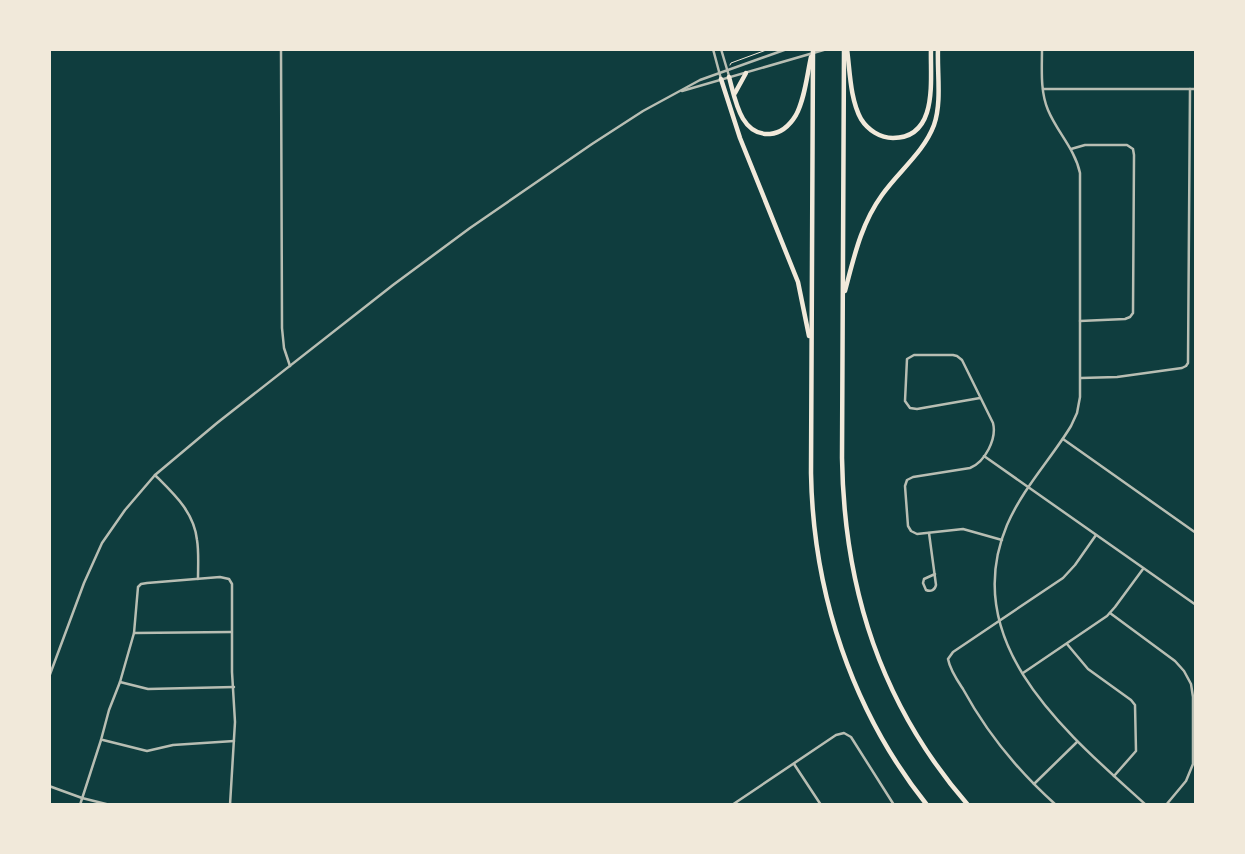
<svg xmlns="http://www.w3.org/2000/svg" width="1245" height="854" viewBox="0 0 1245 854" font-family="'Work Sans',sans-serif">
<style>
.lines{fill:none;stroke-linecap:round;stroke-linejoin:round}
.path{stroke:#f1e9da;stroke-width:1}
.minor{stroke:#b8beb3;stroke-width:2.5}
.tertiary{stroke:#b8beb3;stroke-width:2.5}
.motorway{stroke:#f1e9da;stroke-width:4.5}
</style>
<rect width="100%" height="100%" fill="#0f3d3e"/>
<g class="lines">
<path class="path" d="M 730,65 L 731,63 L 769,49"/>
<g class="minor">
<path d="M 281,49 L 282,328 L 284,348 L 290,366"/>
<path d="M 713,49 L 721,79"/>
<path d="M 721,49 L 729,76"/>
<path d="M 1042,49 C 1042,69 1040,91 1048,110 C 1057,132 1075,149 1080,173 L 1080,397 L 1077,413 L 1071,426 C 1051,459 1023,488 1007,525 C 957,644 1068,734 1146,805"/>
<path d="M 1043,89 L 1196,89"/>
<path d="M 1071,149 L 1085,145 L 1127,145 L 1133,149 L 1134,155 L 1133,313 L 1130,317 L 1125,319 L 1080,321"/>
<path d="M 1081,378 L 1117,377 L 1182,368 L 1186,366 L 1188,363 L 1190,89"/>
<path d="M 980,398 L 917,409 L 910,408 L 905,401 L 907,359 L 914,355 L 953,355 L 957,356 L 962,360 L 993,423 C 997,439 985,462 970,468 L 913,477 L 907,480 L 905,486 L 908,526 L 911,531 L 917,534 L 963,529 L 1002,540"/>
<path d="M 1063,439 L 1196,533"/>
<path d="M 984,456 L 1196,605"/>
<path d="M 155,475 C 174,494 194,512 197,540 C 199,552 198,566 198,579"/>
<path d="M 929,533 L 936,585 C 935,590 931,592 926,590 L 923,583 L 924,579 L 935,574"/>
<path d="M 1110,613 L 1175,661 L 1184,671 L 1191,684 L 1193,697 L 1193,764 L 1186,781 L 1166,805"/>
<path d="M 134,633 L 231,632"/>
<path d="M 1067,644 L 1088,669 L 1131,700 L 1135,705 L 1136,751 L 1114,776"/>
<path d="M 1023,673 L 1107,616 L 1115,607 L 1143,569"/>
<path d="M 120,682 L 148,689 L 234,687"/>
<path d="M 103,740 L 147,751 L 173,745 L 234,741"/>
<path d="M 794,764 L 821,805"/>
<path d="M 1034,784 L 1077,742"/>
<path d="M 49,786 L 82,798 L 110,805"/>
<path d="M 80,805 L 101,740 L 109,710 L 120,682 L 134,633 L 138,587 L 141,584 L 147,583 L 220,577 L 229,579 L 232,584 L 232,672 L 235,722 L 230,805"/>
<path d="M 732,805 L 836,735 L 844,733 L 851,737 L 894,805"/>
<path d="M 1056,805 C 1019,772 987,733 963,689 C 957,680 950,670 948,659 L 953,652 L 1063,578 L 1075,565 L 1096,535"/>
</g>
<g class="tertiary">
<path d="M 682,91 L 827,49"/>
<path d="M 49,677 L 84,583 L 102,543 L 125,510 L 155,475 L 217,423 L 393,285 L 470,228 L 592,144 L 643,111 L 700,80 L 787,49"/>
</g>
<g class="motorway">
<path d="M 813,49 L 811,473 C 813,593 852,711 927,805"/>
<path d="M 844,49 L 842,458 C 844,589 881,705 968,805"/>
<path d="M 847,49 C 850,71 850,99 861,119 C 868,130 880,138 893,138 C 939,138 930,79 931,49"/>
<path d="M 729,77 C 735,98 740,136 770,134 C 781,133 790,125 796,115 C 805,98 807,75 811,57"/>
<path d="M 721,79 L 740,138 L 798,282 L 809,336"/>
<path d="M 735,93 L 746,73"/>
<path d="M 845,291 C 854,257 861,224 882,195 C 898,172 924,152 934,125 C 942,102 937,73 938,49"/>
</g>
</g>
<rect width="1245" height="854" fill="none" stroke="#f1e9da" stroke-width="102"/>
</svg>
